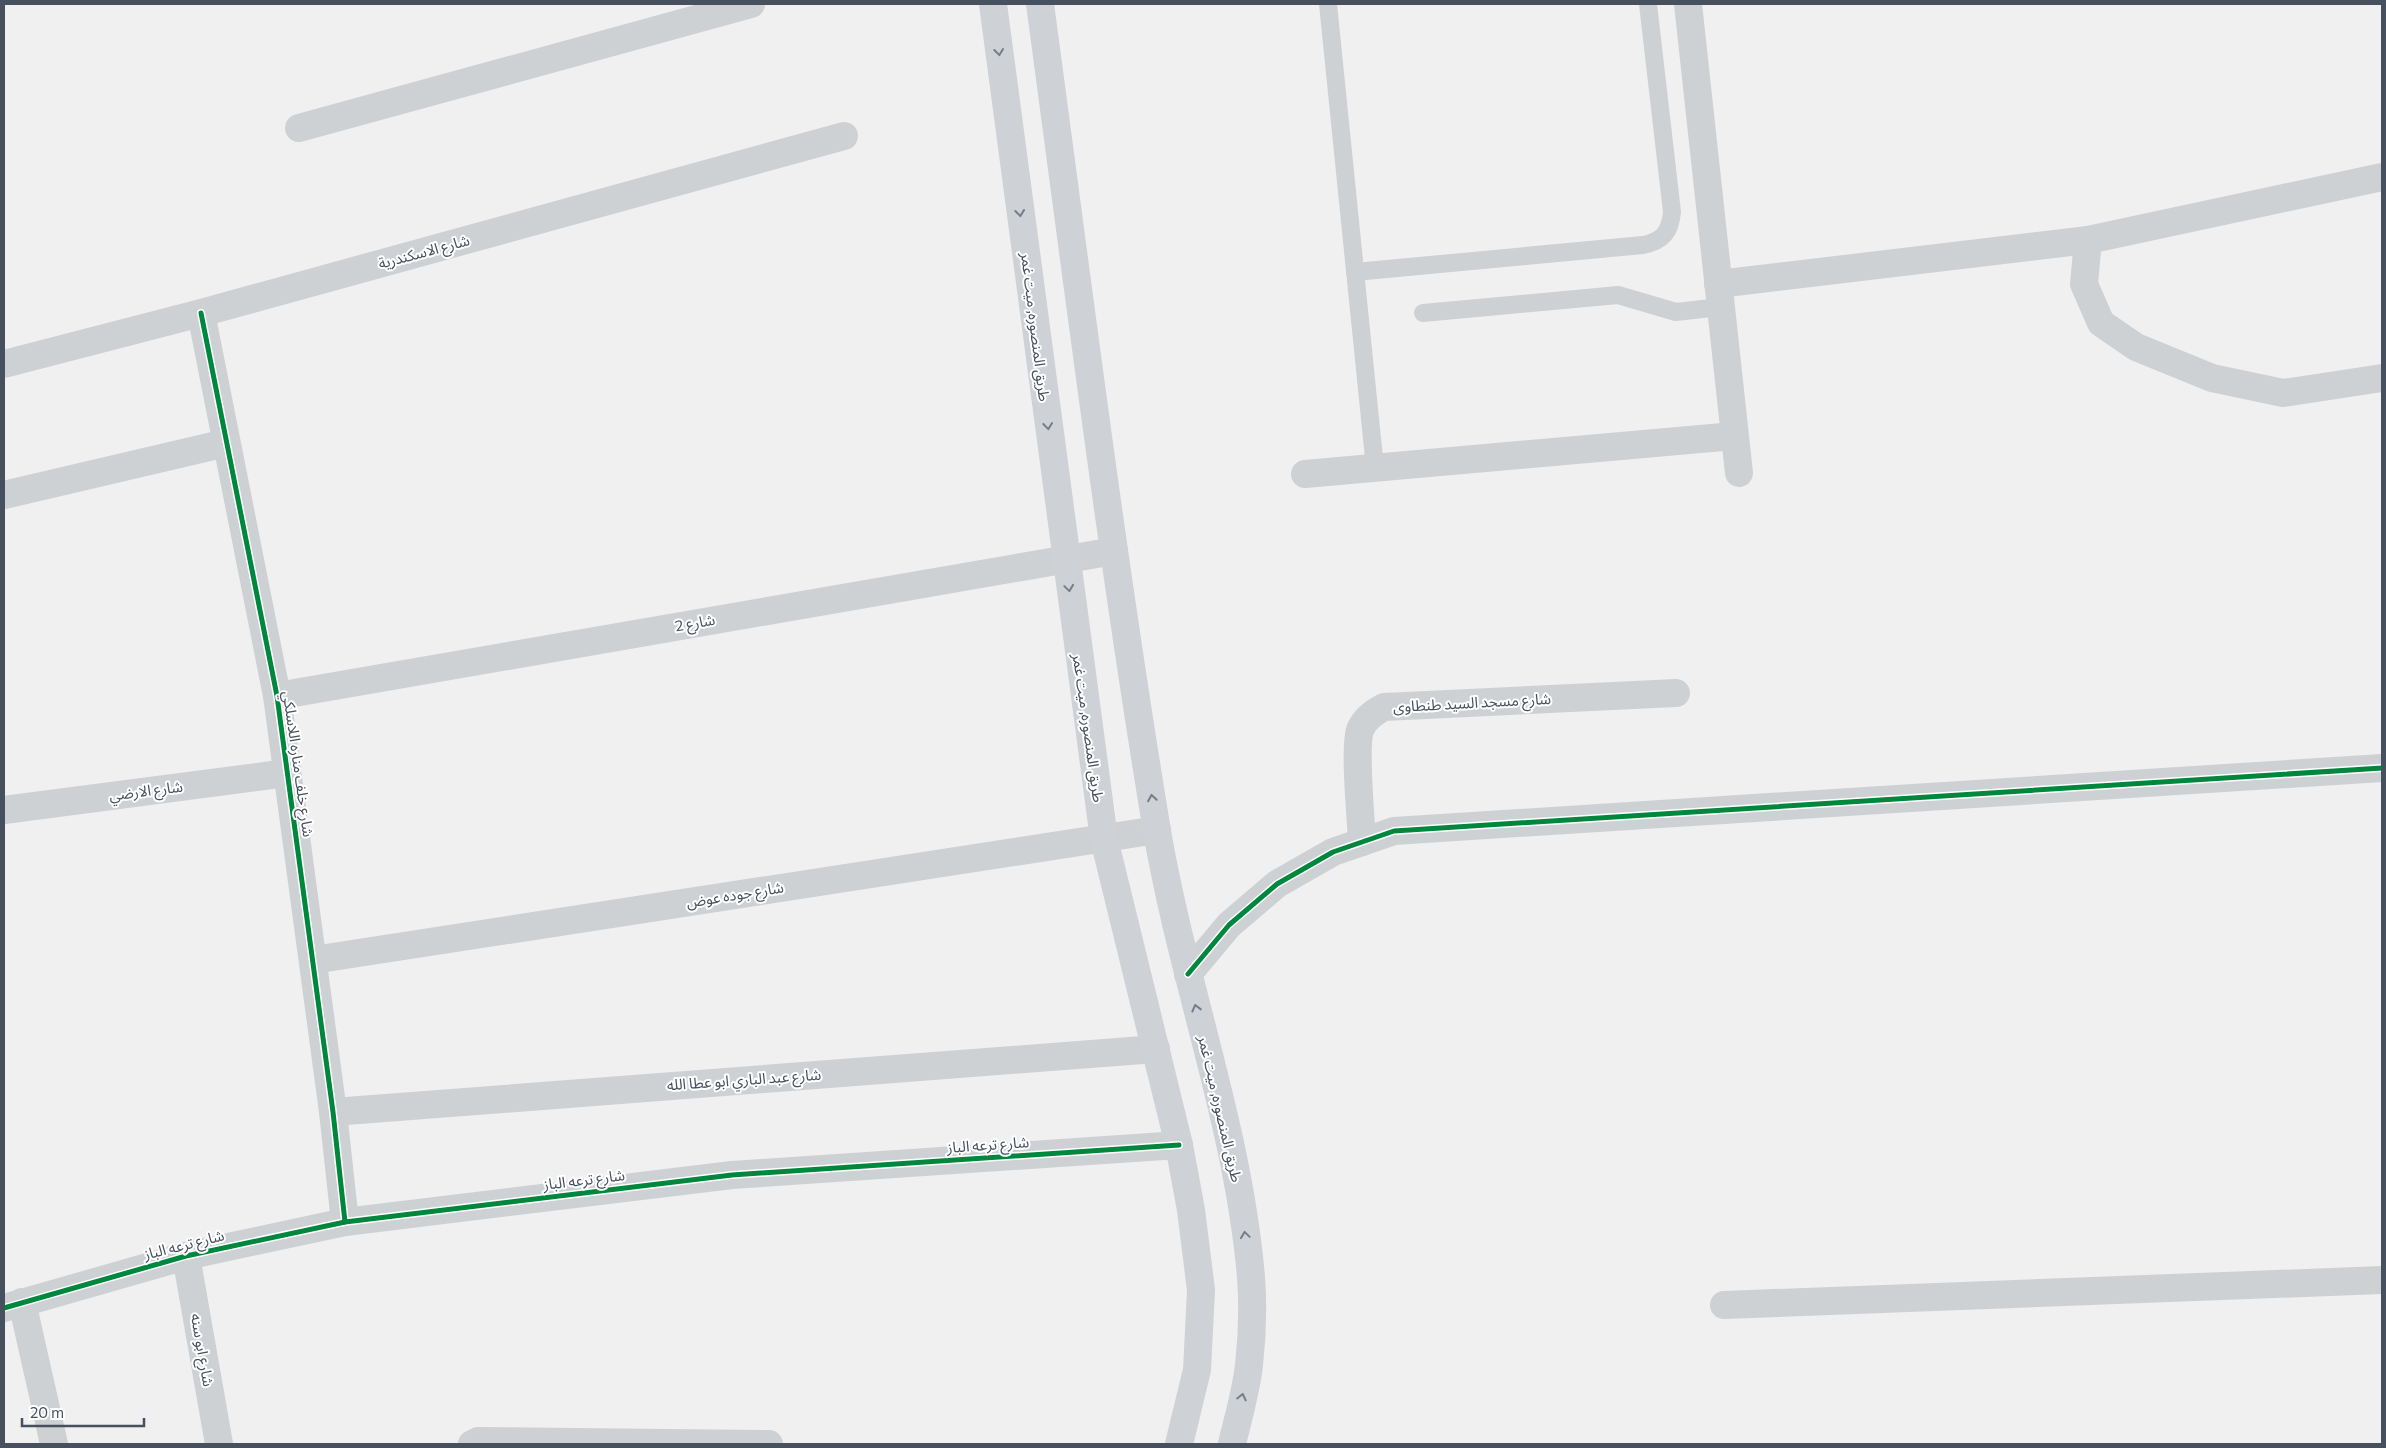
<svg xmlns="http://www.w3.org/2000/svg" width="2386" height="1448" viewBox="0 0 2386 1448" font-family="Commissioner,'Noto Sans Arabic',sans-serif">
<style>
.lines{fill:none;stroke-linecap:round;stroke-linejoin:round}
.service{stroke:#ced1d4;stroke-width:18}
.minor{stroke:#ced1d4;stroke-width:28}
.secondary{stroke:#ced1d5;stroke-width:28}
.cycleway-casing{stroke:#fff;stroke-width:8}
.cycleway{stroke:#00873e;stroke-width:5}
.oneway{stroke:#767d88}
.labels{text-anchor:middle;stroke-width:4;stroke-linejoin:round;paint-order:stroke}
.street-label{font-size:15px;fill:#46505e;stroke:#fff}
</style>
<rect width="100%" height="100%" fill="#f1f0f0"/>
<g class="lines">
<g class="service">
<path d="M 1328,4 L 1375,468"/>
<path d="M 1355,272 L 1643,245 C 1663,241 1670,232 1672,212 L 1648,4"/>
<path d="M 1423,313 L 1618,295 L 1676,312 L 1720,307"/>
</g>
<g class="minor">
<path d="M 1688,4 L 1739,473"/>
<path d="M 299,128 L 751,4"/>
<path d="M 2088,240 L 2382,177"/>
<path d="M 1718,284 L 2088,240 L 2084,284 L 2101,323 L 2136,347 L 2212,378 L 2283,393 L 2382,378"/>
<path d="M 201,313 L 277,696 L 333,1112 L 345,1222"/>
<path d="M 4,364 L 201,313 L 844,136"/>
<path d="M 1305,474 L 1734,436"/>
<path d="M 4,495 L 226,443"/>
<path d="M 277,696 L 1114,551"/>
<path d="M 4,810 L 287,773"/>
<path d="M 1362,842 C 1361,818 1354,749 1360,730 C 1365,718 1374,712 1384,707 L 1676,693"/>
<path d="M 313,960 L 1157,830"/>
<path d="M 1188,974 L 1229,925 L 1277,884 L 1333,852 L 1394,831 L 2382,768"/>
<path d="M 333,1112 L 1156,1049"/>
<path d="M 186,1256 L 219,1444"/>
<path d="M 22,1302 L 54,1444"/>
<path d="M 1724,1305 L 2382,1280"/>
<path d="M 4,1308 L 186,1256 L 345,1222 L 732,1175 L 1179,1145"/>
<path d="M 472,1444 L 478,1441 L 769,1444"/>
</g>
<g class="secondary">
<path d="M 993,4 L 1104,839 L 1179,1145 L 1191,1210 L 1201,1290 L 1197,1370 L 1179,1444"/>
<path d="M 1040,4 C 1077,278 1111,552 1156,825 C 1181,977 1238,1124 1251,1277 C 1253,1304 1252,1339 1249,1365 C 1246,1392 1238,1418 1232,1444"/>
</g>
<g class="cycleway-casing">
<g id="cycleway">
<path d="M 201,313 L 277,696 L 333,1112 L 345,1222"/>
<path d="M 1188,974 L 1229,925 L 1277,884 L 1333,852 L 1394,831 L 2382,768"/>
<path d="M 4,1308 L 186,1256 L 345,1222 L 732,1175 L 1179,1145"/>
</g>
</g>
<use href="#cycleway" class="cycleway"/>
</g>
<defs><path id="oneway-chevron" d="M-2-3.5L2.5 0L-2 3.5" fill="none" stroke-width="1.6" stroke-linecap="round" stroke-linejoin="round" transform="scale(1.25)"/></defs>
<g class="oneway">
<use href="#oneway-chevron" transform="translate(999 52) rotate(83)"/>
<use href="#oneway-chevron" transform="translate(1020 213) rotate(83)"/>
<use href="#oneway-chevron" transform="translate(1048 426) rotate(83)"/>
<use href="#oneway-chevron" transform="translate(1069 588) rotate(82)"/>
<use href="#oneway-chevron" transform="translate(1152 798) rotate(-99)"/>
<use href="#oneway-chevron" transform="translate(1196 1008) rotate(-104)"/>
<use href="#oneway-chevron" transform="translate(1245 1235) rotate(-98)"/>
<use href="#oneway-chevron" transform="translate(1242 1397) rotate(-77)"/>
</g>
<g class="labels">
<g class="street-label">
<text transform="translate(424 252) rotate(-15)" y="5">شارع الاسكندرية</text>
<text transform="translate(1035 327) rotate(83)" y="5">طريق المنصوره, ميت غمر</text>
<text transform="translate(695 623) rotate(-10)" y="5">شارع 2</text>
<text transform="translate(1472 703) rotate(-3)" y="5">شارع مسجد السيد طنطاوى</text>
<text transform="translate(1088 728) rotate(82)" y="5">طريق المنصوره, ميت غمر</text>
<text transform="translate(298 764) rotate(82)" y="5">شارع خلف مناره اللاسلكي</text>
<text transform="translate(146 791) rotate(-7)" y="5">شارع الارضي</text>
<text transform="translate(735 895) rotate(-9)" y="5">شارع جوده عوض</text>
<text transform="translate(744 1080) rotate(-4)" y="5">شارع عبد الباري ابو عطا الله</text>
<text transform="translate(1220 1109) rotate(77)" y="5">طريق المنصوره, ميت غمر</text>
<text transform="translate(988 1145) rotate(-4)" y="5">شارع ترعه الباز</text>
<text transform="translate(584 1180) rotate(-7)" y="5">شارع ترعه الباز</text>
<text transform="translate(184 1245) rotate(-14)" y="5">شارع ترعه الباز</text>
<text transform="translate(202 1350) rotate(80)" y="5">شارع ابو سنه</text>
</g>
</g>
<rect width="2386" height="1448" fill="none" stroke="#46505e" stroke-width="10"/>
<path d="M22 1418v8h122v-8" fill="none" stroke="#46505e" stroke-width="2.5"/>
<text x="30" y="1418" font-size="15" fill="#46505e" stroke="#ffffff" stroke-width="4" paint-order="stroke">20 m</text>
</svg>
